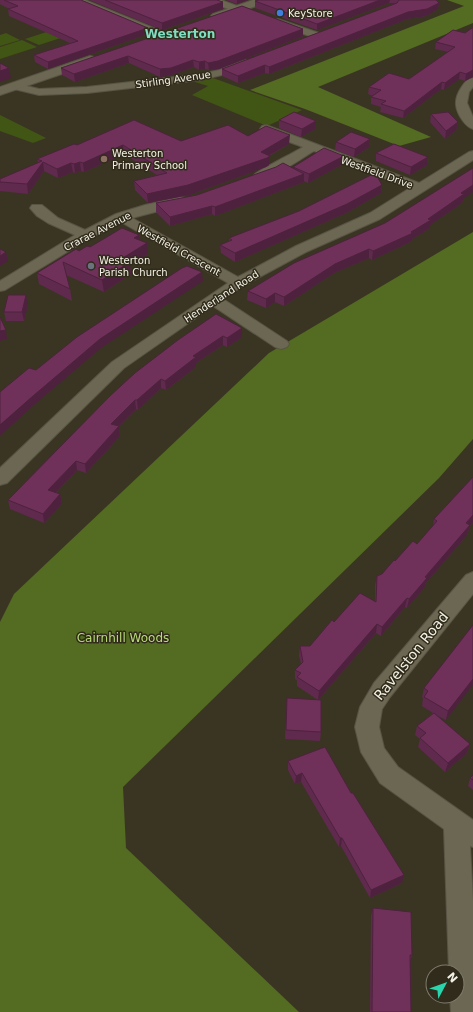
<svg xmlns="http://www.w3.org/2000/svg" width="473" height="1012" viewBox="0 0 473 1012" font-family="'DejaVu Sans',sans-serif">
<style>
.green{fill:#415514}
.forest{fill:#546b22}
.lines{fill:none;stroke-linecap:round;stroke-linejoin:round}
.minor-casing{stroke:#585444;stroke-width:2}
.tertiary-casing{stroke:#585444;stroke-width:2}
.minor{fill:#6c6753;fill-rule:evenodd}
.tertiary{fill:#6c6753;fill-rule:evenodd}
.wall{fill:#5f2a4d}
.shaded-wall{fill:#4e223e}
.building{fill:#6f3159;stroke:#4e223e}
.shop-dot{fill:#3f7fe0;stroke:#302b1a;stroke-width:1.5}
.education-dot{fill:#8d6e63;stroke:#302b1a;stroke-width:1.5}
.worship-dot{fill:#6b7280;stroke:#302b1a;stroke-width:1.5}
.labels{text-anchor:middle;stroke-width:3;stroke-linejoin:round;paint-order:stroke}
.far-poi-label{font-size:10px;fill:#f4f2e6;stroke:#302b1a;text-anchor:start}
.far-street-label{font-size:10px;fill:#f4f2e6;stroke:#302b1a}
.far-quarter-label{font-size:12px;font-weight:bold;fill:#7fdec1;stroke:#302b1a}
.park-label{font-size:12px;fill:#b8db77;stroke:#302b1a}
.near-street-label{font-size:14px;fill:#f4f2e6;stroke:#302b1a}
</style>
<rect width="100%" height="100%" fill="#3a3523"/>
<g class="green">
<path d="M 65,26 L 79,32 L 39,45 L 25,39 Z"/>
<path d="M 6,33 L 20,40 L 0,46 L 0,35 Z"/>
<path d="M 22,40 L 37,47 L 0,59 L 0,47 Z"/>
<path d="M 213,78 L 302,110 L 267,126 L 192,95 L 208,86 L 195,82 Z"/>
<path d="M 0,115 L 46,138 L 33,143 L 0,131 Z"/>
</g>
<g class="forest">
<path d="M 447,0 L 473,0 L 473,23 L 318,87 L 431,137 L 399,146 L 305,109 L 250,90 L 464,6 Z"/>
<path d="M 473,232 L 473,439 L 439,478 L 123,787 L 126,848 L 299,1012 L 0,1012 L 0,622 L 14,594 L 269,353 Z"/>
</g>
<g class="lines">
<g class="minor-casing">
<g id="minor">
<path d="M 72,0 L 85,0 L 166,33 L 167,35 L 166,37 L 158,37 L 74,2 Z"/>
<path d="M 207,0 L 221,0 L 240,7 L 242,9 L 240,11 L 234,11 L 209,2 Z"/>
<path d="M 278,19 L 322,34 L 323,36 L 318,39 L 275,24 L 273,22 L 275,20 Z"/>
<path d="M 246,60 L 251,63 L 250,65 L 226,74 L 201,80 L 87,93 L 39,95 L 10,88 L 9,86 L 14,83 L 39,89 L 87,87 L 201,74 L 219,70 Z"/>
<path d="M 473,78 L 473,87 L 469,92 L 467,103 L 473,117 L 473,129 C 468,127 466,125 463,121 C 455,110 453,100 461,88 C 464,83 467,79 473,78 Z"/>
<path d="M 266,125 L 419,183 L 469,152 L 473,151 L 473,160 L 380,219 L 306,252 L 243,286 L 223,299 L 287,341 L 289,344 L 287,347 L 281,349 L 275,347 L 213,306 L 124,368 L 7,483 L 0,485 L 0,468 L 112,362 L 228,283 L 121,222 L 90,238 L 5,290 L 0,291 L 0,281 L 75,235 L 48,223 L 37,216 L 30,208 L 32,205 L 42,205 L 58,218 L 85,230 L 116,214 L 145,205 L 181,197 L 186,198 L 188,201 L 186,204 L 132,218 L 238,277 L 296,246 L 370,213 L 410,188 L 314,151 C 300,159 271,181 256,178 L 254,175 C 255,172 297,151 303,147 L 262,132 L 260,129 L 262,126 Z"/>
<path d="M 473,572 L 473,594 L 390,697 L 382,709 L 379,727 L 384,748 L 398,767 L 473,820 L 473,847 L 470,846 L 473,901 L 473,1012 L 451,1012 L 450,996 L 457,996 L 457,972 L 449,972 L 444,829 L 380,783 L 361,752 L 355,727 L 360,707 L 374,683 L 466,575 Z"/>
</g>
</g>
<g class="tertiary-casing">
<g id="tertiary">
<path d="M 253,0 L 269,0 L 268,2 L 221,18 L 217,19 L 211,16 L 213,14 Z"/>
<path d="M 90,56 L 94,57 L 96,60 L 94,63 L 0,95 L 0,87 Z"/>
</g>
</g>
<use href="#minor" class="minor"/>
<use href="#tertiary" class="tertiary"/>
</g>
<g class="wall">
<path d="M 0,0 L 81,0 L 148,28 L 148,34 L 48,69 L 35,62 L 34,55 L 70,43 L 9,16 L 8,9 L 9,9 L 0,4 Z"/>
<path d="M 89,0 L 217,0 L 223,2 L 223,9 L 162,30 Z"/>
<path d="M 226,0 L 248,0 L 237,4 Z"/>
<path d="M 259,0 L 436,0 L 439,3 L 438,9 L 426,16 L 407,19 L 269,74 L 265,73 L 238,83 L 222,76 L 222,69 L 397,3 L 389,3 L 317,30 L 255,8 L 255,1 Z"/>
<path d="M 242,6 L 303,29 L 303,36 L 219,69 L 209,70 L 205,69 L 199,70 L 194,67 L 171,75 L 160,77 L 129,63 L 75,82 L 62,75 L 61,68 Z"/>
<path d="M 473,28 L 473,77 L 465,81 L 459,79 L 444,90 L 441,89 L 403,118 L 380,112 L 381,107 L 371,104 L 371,97 L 373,96 L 368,94 L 369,87 L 409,79 L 448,52 L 435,49 L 436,42 L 465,33 Z"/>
<path d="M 431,114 L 458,122 L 456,130 L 445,139 L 430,122 Z"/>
<path d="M 279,120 L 315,129 L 301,137 L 279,128 Z"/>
<path d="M 248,136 L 289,144 L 269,156 L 269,165 L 266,167 L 189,195 L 148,203 L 135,190 L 134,181 L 157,175 L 124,154 L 84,172 L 81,171 L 75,173 L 73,172 L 58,178 L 44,171 L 28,194 L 0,191 L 0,179 L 38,163 L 37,159 L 77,145 L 181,141 Z"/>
<path d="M 370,139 L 369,147 L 354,157 L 335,150 L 336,142 Z"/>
<path d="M 376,153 L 428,157 L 427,165 L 410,175 L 376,161 Z"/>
<path d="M 344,156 L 343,164 L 308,183 L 304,181 L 304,182 L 215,216 L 212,214 L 170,226 L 156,212 L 156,203 L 197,195 L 293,168 L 293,167 Z"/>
<path d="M 382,185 L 381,193 L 346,213 L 235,262 L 221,253 L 220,245 L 229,241 L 229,238 Z"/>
<path d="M 463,199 L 462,203 L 430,225 L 430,228 L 412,239 L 412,241 L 372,260 L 369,258 L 334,273 L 284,306 L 275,302 L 266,308 L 247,300 L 248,291 Z"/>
<path d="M 139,235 L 139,240 L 148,254 L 130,266 L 131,274 L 104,292 L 66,275 L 70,289 L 72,301 L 39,284 L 37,273 L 79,251 L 90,247 Z"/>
<path d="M 28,304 L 24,321 L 6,321 L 4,312 Z"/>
<path d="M 216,314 L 242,337 L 227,347 L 223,345 L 196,363 L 196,367 L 166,390 L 161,388 L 138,410 L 136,409 L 119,426 L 120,436 L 86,473 L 77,470 L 56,493 L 60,494 L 62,504 L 44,523 L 10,509 L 8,500 Z"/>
<path d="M 473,477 L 473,522 L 470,526 L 467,535 L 425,584 L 425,587 L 407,608 L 405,607 L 381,636 L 376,633 L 318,700 L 321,732 L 320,741 L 285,739 L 287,698 L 318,700 L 297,686 L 297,680 L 295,679 L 295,670 L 301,664 L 299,655 L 300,646 L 310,646 L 334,622 L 375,601 L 375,585 L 377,576 L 382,574 L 395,561 L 417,544 L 433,526 L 434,519 Z"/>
<path d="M 473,625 L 446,720 L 436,715 L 470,744 L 467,753 L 445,772 L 418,747 L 420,739 L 415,735 L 417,726 L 433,713 L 422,706 L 423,698 L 422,697 L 424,688 Z"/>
<path d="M 325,747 L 402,883 L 370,898 L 341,846 L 339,847 L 301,782 L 295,784 L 288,770 L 288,761 Z"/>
<path d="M 473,775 L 473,790 L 468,786 L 470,778 Z"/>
<path d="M 373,908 L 412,955 L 410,962 L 411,1012 L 370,1012 L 371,916 Z"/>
</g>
<g class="shaded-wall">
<path d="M 237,0 L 248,0 L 237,4 Z"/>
<path d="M 380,0 L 390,0 L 389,3 L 317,30 L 317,24 Z"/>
<path d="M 223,2 L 223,9 L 162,30 L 162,23 Z"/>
<path d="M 439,3 L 438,9 L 426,16 L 407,19 L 269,74 L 269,67 L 408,12 Z"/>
<path d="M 148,28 L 148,34 L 48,69 L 48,62 Z"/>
<path d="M 303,29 L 303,36 L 219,69 L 209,70 L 208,63 Z"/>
<path d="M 128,56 L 129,63 L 75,82 L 74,74 Z"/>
<path d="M 193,60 L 194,67 L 171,75 L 160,77 L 160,69 Z"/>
<path d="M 205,61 L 205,69 L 199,70 L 199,62 Z"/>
<path d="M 265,65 L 265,73 L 238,83 L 238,76 Z"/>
<path d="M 9,68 L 11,78 L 0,82 L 0,71 Z"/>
<path d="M 473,70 L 473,77 L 465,81 L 466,74 Z"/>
<path d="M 460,72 L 459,79 L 444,90 L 445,83 Z"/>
<path d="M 442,82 L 441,89 L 403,118 L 404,111 Z"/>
<path d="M 316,121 L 315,129 L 301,137 L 302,129 Z"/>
<path d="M 458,122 L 456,130 L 445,139 L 446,131 Z"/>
<path d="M 290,135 L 289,144 L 264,158 L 270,156 L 269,165 L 266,167 L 189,195 L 148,203 L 147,194 L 261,152 Z"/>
<path d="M 370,139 L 369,147 L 354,157 L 355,149 Z"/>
<path d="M 123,145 L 124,154 L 84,172 L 83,163 Z"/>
<path d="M 344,156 L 343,164 L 308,183 L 309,174 Z"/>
<path d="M 428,157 L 427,165 L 410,175 L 411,167 Z"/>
<path d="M 43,162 L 44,171 L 28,194 L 27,184 Z"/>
<path d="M 80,162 L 81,171 L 75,173 L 74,164 Z"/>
<path d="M 71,163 L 73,172 L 58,178 L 57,169 Z"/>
<path d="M 304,174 L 304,182 L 215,216 L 215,207 Z"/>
<path d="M 382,185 L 381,193 L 346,213 L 235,262 L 235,253 Z"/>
<path d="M 473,185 L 473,192 L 463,199 L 462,203 L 430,225 L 430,228 L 412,239 L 412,241 L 372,260 L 373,251 L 411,232 L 461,193 Z"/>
<path d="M 212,206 L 212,214 L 170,226 L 170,217 Z"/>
<path d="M 139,235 L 140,246 L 134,238 Z"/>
<path d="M 147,243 L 148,254 L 130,266 L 131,274 L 104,292 L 102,280 L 121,259 Z"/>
<path d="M 369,249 L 369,258 L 334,273 L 284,306 L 284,297 L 335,264 Z"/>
<path d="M 6,252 L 8,261 L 0,266 L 0,256 Z"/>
<path d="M 202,272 L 203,281 L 101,348 L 34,405 L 0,436 L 0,425 L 33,396 L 100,339 Z"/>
<path d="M 275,293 L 275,302 L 266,308 L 266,299 Z"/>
<path d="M 26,295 L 28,304 L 24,321 L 22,312 Z"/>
<path d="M 242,328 L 242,337 L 227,347 L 227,338 Z"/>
<path d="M 6,330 L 7,339 L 0,341 L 0,331 Z"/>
<path d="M 223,336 L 223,345 L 196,363 L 196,367 L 166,390 L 165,381 L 193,356 Z"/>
<path d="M 161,379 L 161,388 L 138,410 L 137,400 Z"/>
<path d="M 135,400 L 136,409 L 112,433 L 111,424 Z"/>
<path d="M 119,426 L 120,436 L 86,473 L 85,464 Z"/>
<path d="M 76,461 L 77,470 L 50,499 L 48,490 Z"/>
<path d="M 60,494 L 62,504 L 44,523 L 43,514 Z"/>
<path d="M 473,515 L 473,522 L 470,526 L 467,535 L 425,584 L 425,587 L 407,608 L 409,599 Z"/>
<path d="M 407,598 L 405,607 L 381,636 L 382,627 Z"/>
<path d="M 377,624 L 376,633 L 318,700 L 319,691 Z"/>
<path d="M 473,679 L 473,685 L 446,720 L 448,711 Z"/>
<path d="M 470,744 L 467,753 L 445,772 L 448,763 Z"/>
<path d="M 302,773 L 301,782 L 295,784 L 296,776 Z"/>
<path d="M 340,838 L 342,838 L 341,846 L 339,847 Z"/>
<path d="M 404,875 L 402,883 L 370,898 L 371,890 Z"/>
</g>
<g class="building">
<path d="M 4,0 L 81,0 L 148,28 L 48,62 L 34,55 L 78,41 L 8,9 L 18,6 Z"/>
<path d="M 105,0 L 217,0 L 223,2 L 162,23 Z"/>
<path d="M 259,0 L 380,0 L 317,24 L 255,1 Z"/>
<path d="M 399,0 L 436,0 L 439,3 L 427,9 L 408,12 L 269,67 L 265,65 L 238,76 L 222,69 L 397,3 Z"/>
<path d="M 242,6 L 303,29 L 218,61 L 208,63 L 205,61 L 199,62 L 193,60 L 171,68 L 160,69 L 128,56 L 74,74 L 61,68 Z"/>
<path d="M 472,28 L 473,28 L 473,70 L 466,74 L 460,72 L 445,83 L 442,82 L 404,111 L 381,104 L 386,101 L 371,97 L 381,90 L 369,87 L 389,73 L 409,79 L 455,47 L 436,42 L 453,30 L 465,33 Z"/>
<path d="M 0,63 L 9,68 L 0,71 Z"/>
<path d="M 294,112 L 316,121 L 302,129 L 279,120 Z"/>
<path d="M 448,112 L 458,122 L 446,131 L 431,114 Z"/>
<path d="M 134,120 L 181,141 L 228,125 L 248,136 L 266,126 L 290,135 L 261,152 L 270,156 L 267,158 L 188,185 L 147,194 L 134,181 L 167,173 L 123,145 L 83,163 L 80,162 L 74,164 L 71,163 L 57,169 L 43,162 L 27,184 L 0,182 L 0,179 L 42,161 L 37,159 L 74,144 L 77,145 Z"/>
<path d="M 351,132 L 370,139 L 355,149 L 336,142 Z"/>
<path d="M 394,144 L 428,157 L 411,167 L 376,153 Z"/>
<path d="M 324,148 L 344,156 L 309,174 L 293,167 Z"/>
<path d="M 283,163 L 304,174 L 215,207 L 212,206 L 170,217 L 156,203 L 197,195 L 276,167 Z"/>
<path d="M 473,168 L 473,185 L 461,193 L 464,194 L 428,219 L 431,220 L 411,232 L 413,233 L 373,251 L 369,249 L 335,264 L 284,297 L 275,293 L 266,299 L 248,291 L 294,263 L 385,223 Z"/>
<path d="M 375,173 L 382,185 L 347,204 L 235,253 L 220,245 L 232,240 L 229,238 L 299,211 Z"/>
<path d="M 122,228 L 139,235 L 134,238 L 147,243 L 121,259 L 130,262 L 102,280 L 63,262 L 70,289 L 37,273 L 76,249 L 79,251 L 87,246 L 90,247 Z"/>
<path d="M 0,249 L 6,252 L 0,256 Z"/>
<path d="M 187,266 L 202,272 L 100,339 L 33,396 L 0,425 L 0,392 L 29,368 L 36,370 L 77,337 L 182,268 Z"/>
<path d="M 8,295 L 26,295 L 22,312 L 4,312 Z"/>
<path d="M 216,314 L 242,328 L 227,338 L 223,336 L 193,356 L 196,357 L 165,381 L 161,379 L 137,400 L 135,400 L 111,424 L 119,426 L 85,464 L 76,461 L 48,490 L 60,494 L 43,514 L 8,500 L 110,396 L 135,373 L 178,340 Z"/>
<path d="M 0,317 L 6,330 L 0,331 Z"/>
<path d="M 473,477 L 473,515 L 466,523 L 470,525 L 425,577 L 427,578 L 409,599 L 407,598 L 382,627 L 377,624 L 319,691 L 297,677 L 301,673 L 295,670 L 303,662 L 300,646 L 310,646 L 332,620 L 334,622 L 360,593 L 376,602 L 377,576 L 382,574 L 394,560 L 395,561 L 413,541 L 417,544 L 437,521 L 434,519 Z"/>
<path d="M 473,625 L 473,679 L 448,711 L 424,697 L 428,691 L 424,688 Z"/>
<path d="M 287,698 L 321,700 L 321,732 L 286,730 Z"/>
<path d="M 434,713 L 470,744 L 448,763 L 420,738 L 426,733 L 417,726 Z"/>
<path d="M 325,747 L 351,793 L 353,793 L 404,875 L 371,890 L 342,838 L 340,838 L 302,773 L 296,776 L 288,761 Z"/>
<path d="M 473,775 L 473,780 L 470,778 Z"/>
<path d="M 373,908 L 411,912 L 412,955 L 410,955 L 411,1012 L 372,1012 Z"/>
</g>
<circle class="shop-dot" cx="280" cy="13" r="4"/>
<circle class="education-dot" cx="104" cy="159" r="4"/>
<circle class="worship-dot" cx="91" cy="266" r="4"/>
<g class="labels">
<g class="far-poi-label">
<text x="288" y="17">KeyStore</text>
<text x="112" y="157">Westerton<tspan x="112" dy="12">Primary School</tspan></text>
<text x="99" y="264">Westerton<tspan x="99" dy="12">Parish Church</tspan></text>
</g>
<g class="far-street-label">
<text transform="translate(173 79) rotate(-8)" y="4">Stirling Avenue</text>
<text transform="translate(377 172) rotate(20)" y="4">Westfield Drive</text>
<text transform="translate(97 231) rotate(-27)" y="4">Crarae Avenue</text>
<text transform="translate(179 250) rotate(29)" y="4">Westfield Crescent</text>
<text transform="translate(221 296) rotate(-33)" y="4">Henderland Road</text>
</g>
<g class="far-quarter-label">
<text x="180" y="38">Westerton</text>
</g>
<g class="park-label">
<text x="123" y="642">Cairnhill Woods</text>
</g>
<g class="near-street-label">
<text transform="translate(411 656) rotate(-51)" y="5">Ravelston Road</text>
</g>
</g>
<g transform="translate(445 984) rotate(49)"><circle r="19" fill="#302b1a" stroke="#7e7b6c"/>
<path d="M0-3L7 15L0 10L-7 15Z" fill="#29d5ac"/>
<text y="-6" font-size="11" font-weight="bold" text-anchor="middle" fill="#f4f2e6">N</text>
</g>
</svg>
